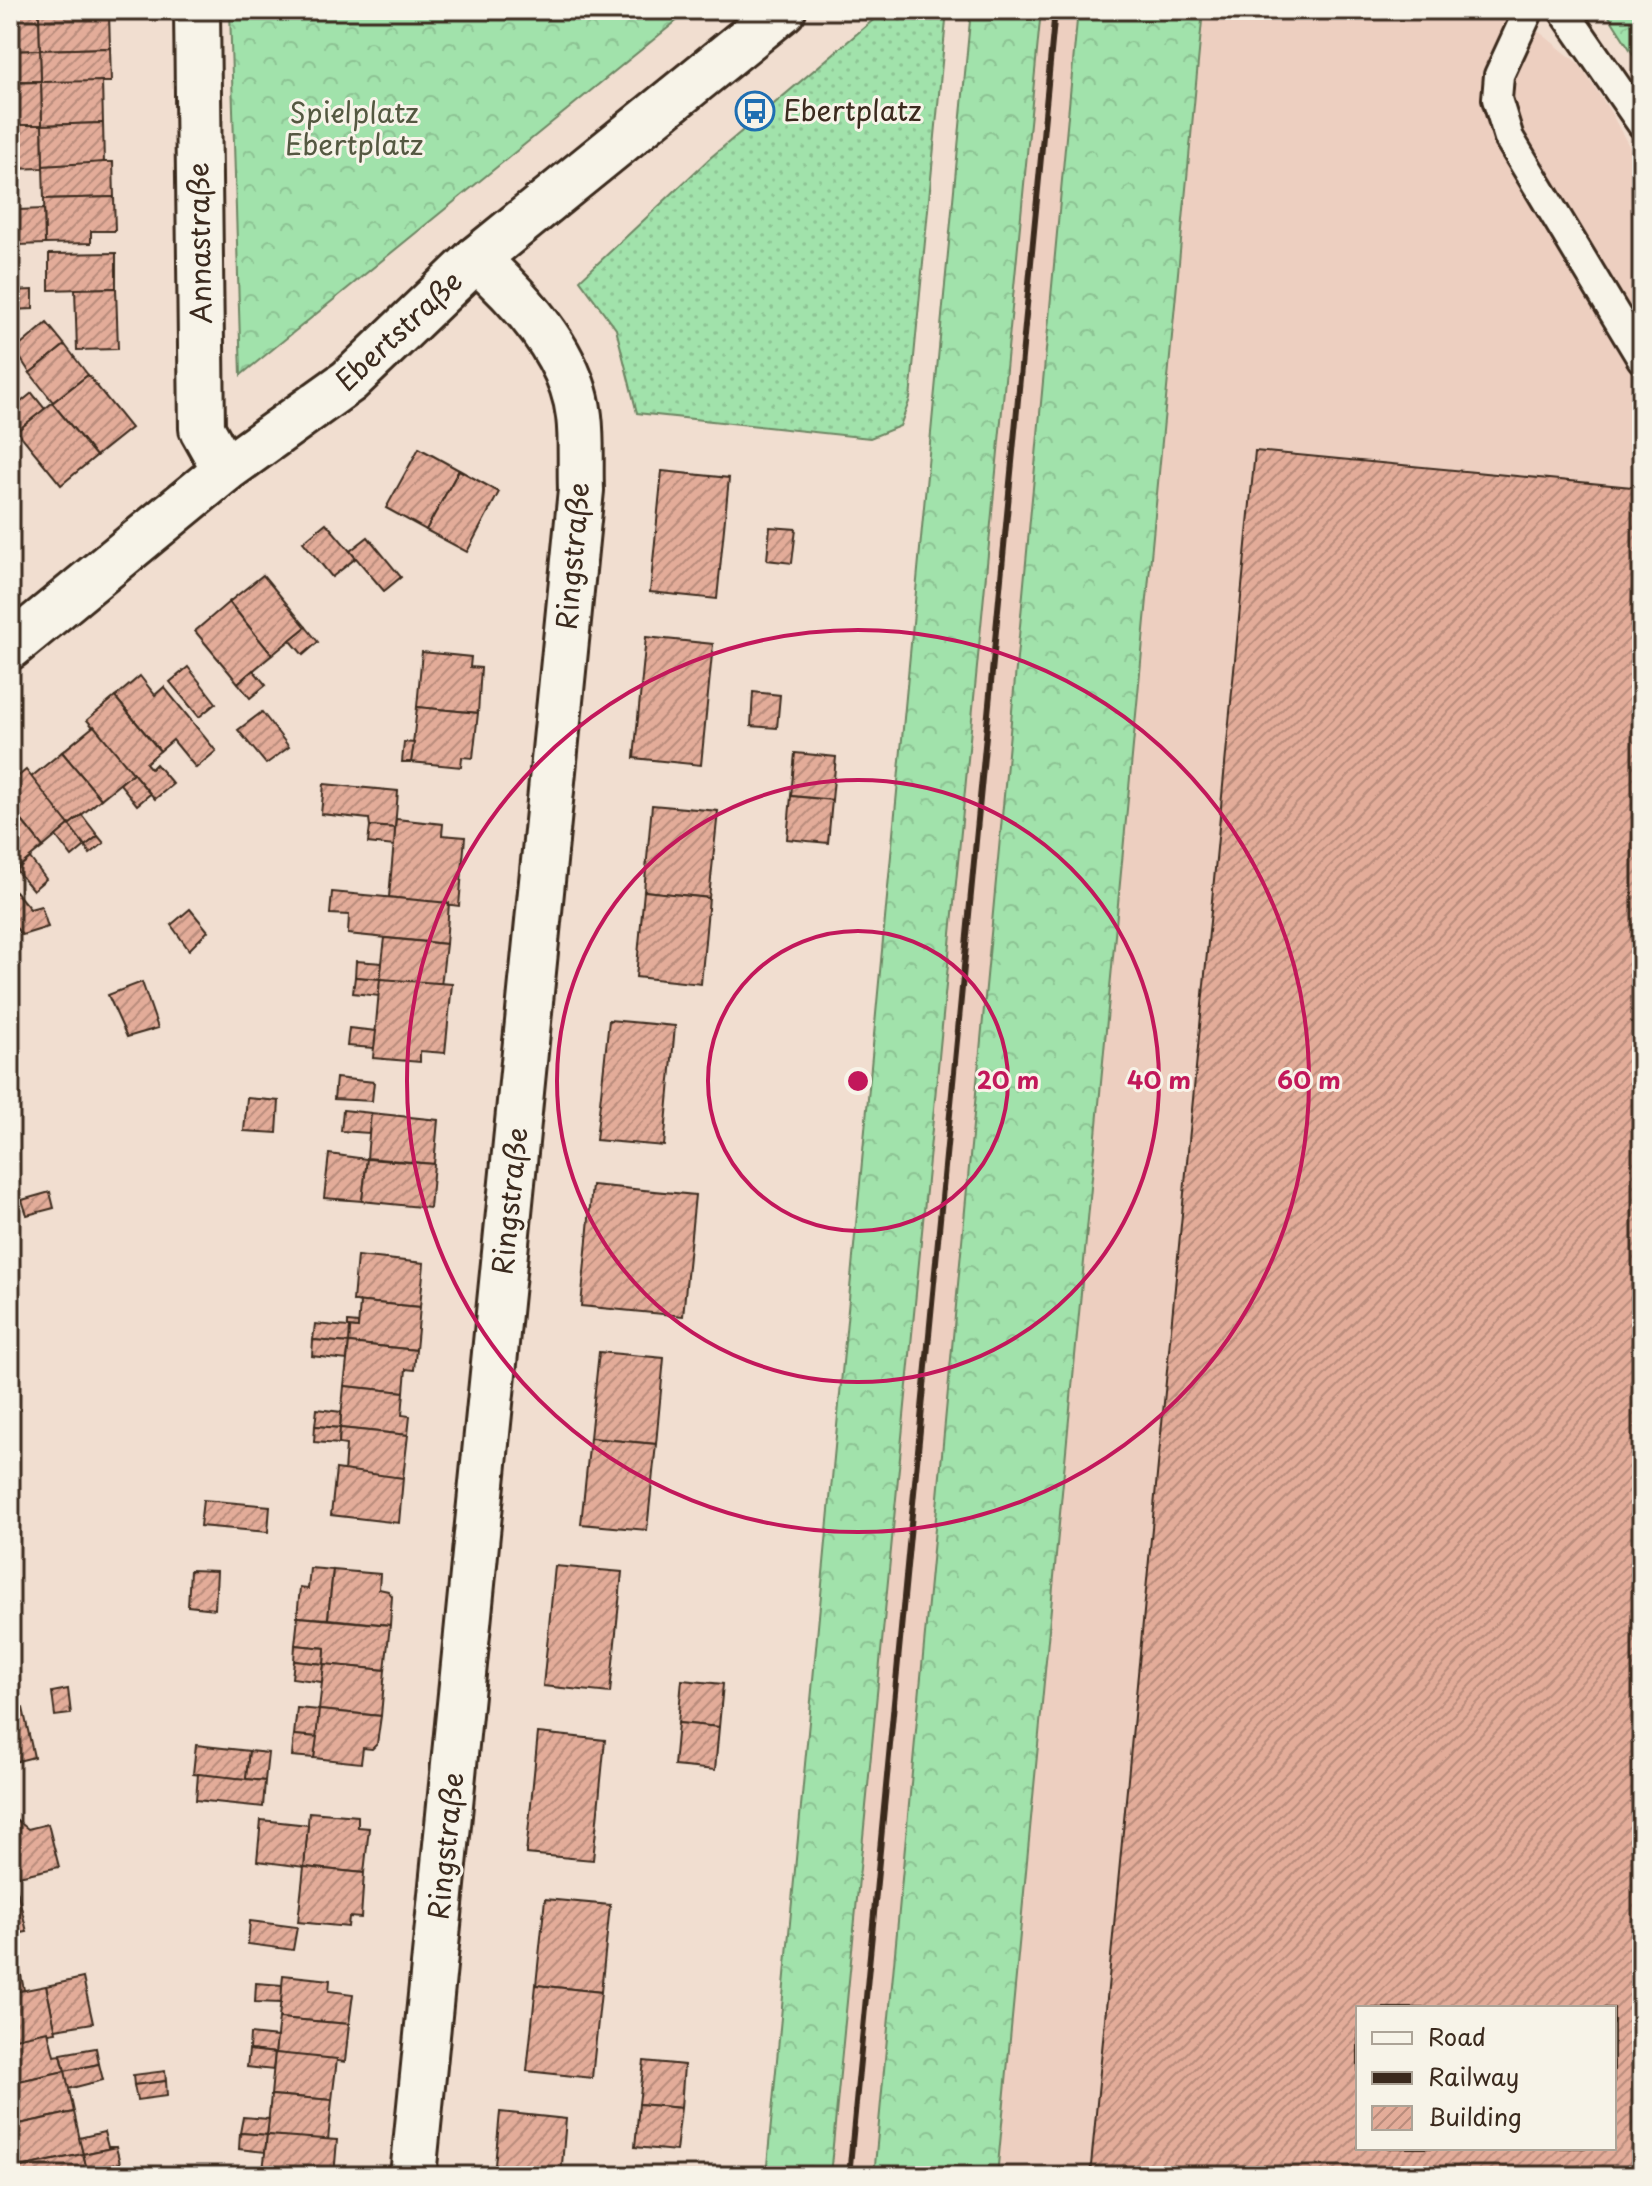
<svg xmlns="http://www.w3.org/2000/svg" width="1652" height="2186" viewBox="0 0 1652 2186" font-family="'Playpen Sans',sans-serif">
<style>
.built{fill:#edcfc0;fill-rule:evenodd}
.grass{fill:url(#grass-dots);stroke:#6e8664;stroke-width:2}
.forest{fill:url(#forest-crowns);stroke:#6e8664;stroke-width:2}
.building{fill:url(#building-hatch);stroke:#3b2a1e;stroke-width:2;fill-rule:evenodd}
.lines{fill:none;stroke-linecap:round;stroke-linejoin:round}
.service-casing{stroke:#3b2a1e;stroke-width:34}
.minor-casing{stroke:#3b2a1e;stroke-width:50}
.tertiary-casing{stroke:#3b2a1e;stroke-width:50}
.service{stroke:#f7f3e8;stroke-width:28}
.minor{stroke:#f7f3e8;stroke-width:44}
.tertiary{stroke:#f7f3e8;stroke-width:44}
.rail{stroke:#3b2a1e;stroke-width:6}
.ring{fill:none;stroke:#c2185b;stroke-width:4}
.labels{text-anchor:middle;stroke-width:6;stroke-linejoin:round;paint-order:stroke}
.poi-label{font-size:28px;fill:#3b2a1e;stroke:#f7f3e8;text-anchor:start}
.park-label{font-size:28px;fill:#545841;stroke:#f7f3e8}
.street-label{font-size:28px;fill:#3b2a1e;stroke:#f7f3e8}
.centre{fill:#c2185b;stroke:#f7f3e8;stroke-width:4}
.ring-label{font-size:24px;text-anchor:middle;font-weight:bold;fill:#c2185b;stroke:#f7f3e8;stroke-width:6;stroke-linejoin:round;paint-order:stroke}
</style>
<defs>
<pattern id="grass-dots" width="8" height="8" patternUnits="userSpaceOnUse" patternTransform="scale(2)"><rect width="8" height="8" fill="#a1e2ab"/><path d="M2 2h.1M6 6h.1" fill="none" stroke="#8cc293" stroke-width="1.8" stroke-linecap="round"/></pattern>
<pattern id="forest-crowns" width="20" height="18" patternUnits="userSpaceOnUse" patternTransform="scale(2)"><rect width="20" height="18" fill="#a1e2ab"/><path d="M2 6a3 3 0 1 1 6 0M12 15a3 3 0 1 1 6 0" fill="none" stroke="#8cc293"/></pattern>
<pattern id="building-hatch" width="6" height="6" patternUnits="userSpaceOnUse" patternTransform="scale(2)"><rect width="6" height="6" fill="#e3ac99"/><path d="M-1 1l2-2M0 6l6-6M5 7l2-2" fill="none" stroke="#b98c7c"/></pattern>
</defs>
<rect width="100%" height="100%" fill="#f1ded0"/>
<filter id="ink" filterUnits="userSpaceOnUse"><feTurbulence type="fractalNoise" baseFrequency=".0125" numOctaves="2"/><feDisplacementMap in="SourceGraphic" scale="16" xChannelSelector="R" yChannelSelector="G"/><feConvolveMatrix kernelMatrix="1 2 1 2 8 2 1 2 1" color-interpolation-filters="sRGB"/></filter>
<g filter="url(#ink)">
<g class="built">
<path d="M 1041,10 L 1078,10 L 874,2176 L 830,2176 Z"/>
<path d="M 1203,10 L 1503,10 L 1542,34 L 1579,64 L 1610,111 L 1642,170 L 1642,2176 L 997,2176 ZM 1358,2008 L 1614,2008 L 1614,2148 L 1358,2148 Z"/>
</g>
<path class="grass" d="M 885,10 L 947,10 L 910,399 L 900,426 L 870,438 L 637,413 L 616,329 L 580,280 L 710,158 Z"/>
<g class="forest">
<path d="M 230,10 L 690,10 L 241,375 Z"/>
<path d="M 971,10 L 1041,10 L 830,2176 L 766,2176 Z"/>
<path d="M 1078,10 L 1203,10 L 997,2176 L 874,2176 Z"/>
<path d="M 1605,10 L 1642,10 L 1642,68 Z"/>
</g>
<g class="building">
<path d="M 10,10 L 39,10 L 40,50 L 10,51 Z"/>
<path d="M 39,10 L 109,14 L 110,48 L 40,50 Z"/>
<path d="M 110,48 L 111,82 L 41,82 L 40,50 Z"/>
<path d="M 40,50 L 41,81 L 10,81 L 10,51 Z"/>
<path d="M 102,81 L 103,123 L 42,125 L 41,82 Z"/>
<path d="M 41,82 L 42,125 L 10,125 L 10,83 Z"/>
<path d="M 103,123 L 104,164 L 43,166 L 42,125 Z"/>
<path d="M 10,125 L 42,125 L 43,168 L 10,169 Z"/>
<path d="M 104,162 L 113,162 L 114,197 L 44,199 L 43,166 Z"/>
<path d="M 114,197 L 115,231 L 91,231 L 91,243 L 45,244 L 44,199 Z"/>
<path d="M 44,209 L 45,244 L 19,245 L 18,210 Z"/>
<path d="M 116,253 L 116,288 L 49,290 L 49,254 Z"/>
<path d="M 116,288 L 118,349 L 77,350 L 75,289 Z"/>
<path d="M 33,290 L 33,309 L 10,310 L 10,291 Z"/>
<path d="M 47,323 L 65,345 L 30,373 L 15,350 Z"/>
<path d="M 65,345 L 88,375 L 53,402 L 30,373 Z"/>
<path d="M 88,375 L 131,428 L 96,456 L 52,403 Z"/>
<path d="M 32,393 L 45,409 L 17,432 L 10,424 L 10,411 Z"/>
<path d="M 52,403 L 96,456 L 61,485 L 17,431 Z"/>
<path d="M 419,448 L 459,470 L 426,530 L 386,508 Z"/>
<path d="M 1255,451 L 1642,488 L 1642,2143 L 1639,2176 L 1090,2176 ZM 1358,2008 L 1614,2008 L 1614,2148 L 1358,2148 Z"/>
<path d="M 459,470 L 499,492 L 467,552 L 426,530 Z"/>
<path d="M 662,471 L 729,478 L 717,599 L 650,592 Z"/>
<path d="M 326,523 L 356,558 L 332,577 L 303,542 Z"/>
<path d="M 770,527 L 796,529 L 792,563 L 767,560 Z"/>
<path d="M 368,537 L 401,577 L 384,591 L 350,551 Z"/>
<path d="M 263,575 L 306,627 L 272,655 L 229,602 Z"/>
<path d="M 229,602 L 272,655 L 238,683 L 195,631 Z"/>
<path d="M 306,627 L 318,642 L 303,655 L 290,640 Z"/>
<path d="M 646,637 L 713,644 L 701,765 L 634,758 Z"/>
<path d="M 422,652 L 471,657 L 470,667 L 481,668 L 478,713 L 417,707 Z"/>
<path d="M 188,667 L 216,703 L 199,717 L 170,682 Z"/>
<path d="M 253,670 L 266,685 L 250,698 L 238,683 Z"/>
<path d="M 140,676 L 155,695 L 164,687 L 216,751 L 196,768 L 173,740 L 160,751 L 115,697 Z"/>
<path d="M 753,692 L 780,695 L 777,728 L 751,726 Z"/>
<path d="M 115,697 L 160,751 L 146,763 L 151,769 L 156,764 L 173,784 L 155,799 L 87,720 Z"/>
<path d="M 417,707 L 478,713 L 473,758 L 462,757 L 461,767 L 411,762 Z"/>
<path d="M 262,712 L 289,747 L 266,764 L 238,730 Z"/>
<path d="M 94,726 L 133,773 L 101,799 L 62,752 Z"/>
<path d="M 404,742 L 414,743 L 411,762 L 402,762 Z"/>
<path d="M 62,752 L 101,799 L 69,825 L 30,778 Z"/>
<path d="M 795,753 L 836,757 L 832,800 L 791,796 Z"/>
<path d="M 26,770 L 69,825 L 43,847 L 10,806 L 10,783 Z"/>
<path d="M 133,773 L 150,794 L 137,805 L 120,784 Z"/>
<path d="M 324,784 L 398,791 L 395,828 L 370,826 L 369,819 L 321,814 Z"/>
<path d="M 791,796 L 832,800 L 828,843 L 787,839 Z"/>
<path d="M 652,805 L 718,811 L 709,898 L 644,891 Z"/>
<path d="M 10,806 L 43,847 L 10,874 Z"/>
<path d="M 82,815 L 98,836 L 85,846 L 69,825 Z"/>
<path d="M 396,819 L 443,824 L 442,835 L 465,837 L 459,906 L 389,897 Z"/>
<path d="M 69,825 L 85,846 L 72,857 L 56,836 Z"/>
<path d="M 370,826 L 395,828 L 394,846 L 368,843 Z"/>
<path d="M 98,836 L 104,843 L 90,854 L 85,846 Z"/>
<path d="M 30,858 L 46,879 L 33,890 L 16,870 Z"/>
<path d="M 15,891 L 30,909 L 41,906 L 48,927 L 22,935 L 10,921 L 10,896 Z"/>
<path d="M 644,891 L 709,898 L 701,984 L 636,977 Z"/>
<path d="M 332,892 L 449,903 L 446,944 L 348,934 L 349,915 L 330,914 Z"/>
<path d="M 190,909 L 208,931 L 189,950 L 171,925 Z"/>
<path d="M 385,938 L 446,944 L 441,986 L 380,979 Z"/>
<path d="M 356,961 L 382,963 L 380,979 L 355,977 Z"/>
<path d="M 355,977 L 380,979 L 379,996 L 353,993 Z"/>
<path d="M 380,979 L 452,984 L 445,1053 L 420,1051 L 420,1062 L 373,1058 Z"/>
<path d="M 142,982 L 158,1028 L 127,1037 L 108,995 Z"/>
<path d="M 609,1020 L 675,1026 L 664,1146 L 596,1140 Z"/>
<path d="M 349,1028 L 376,1031 L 374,1048 L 347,1046 Z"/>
<path d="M 336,1078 L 374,1082 L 372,1101 L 334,1099 Z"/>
<path d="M 247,1098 L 279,1101 L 277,1133 L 244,1131 Z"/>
<path d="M 343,1110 L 371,1113 L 369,1133 L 341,1131 Z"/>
<path d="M 371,1113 L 438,1120 L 434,1164 L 367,1158 Z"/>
<path d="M 329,1154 L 367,1159 L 362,1201 L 324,1198 Z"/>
<path d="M 367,1159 L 434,1164 L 430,1208 L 362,1201 Z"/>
<path d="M 592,1185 L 695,1195 L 683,1316 L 581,1306 Z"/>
<path d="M 50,1192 L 54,1208 L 27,1215 L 22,1200 Z"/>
<path d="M 357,1256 L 424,1263 L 420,1307 L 353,1301 Z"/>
<path d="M 353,1301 L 420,1307 L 416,1350 L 349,1343 L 350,1327 L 358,1328 L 360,1303 Z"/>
<path d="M 348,1322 L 358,1323 L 358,1328 L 350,1327 L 349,1343 L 313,1340 L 315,1324 L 348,1327 Z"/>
<path d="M 313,1340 L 349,1343 L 347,1360 L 312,1356 Z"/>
<path d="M 349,1343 L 416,1350 L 414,1370 L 406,1369 L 404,1392 L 344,1386 Z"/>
<path d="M 599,1352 L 664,1358 L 656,1444 L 590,1438 Z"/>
<path d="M 344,1386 L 404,1392 L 402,1415 L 410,1416 L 408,1435 L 340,1428 Z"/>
<path d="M 317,1409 L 341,1412 L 340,1428 L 315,1426 Z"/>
<path d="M 315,1426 L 340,1428 L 339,1444 L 314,1442 Z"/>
<path d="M 340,1428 L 408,1435 L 403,1478 L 344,1472 L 346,1445 L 339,1444 Z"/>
<path d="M 590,1438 L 656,1444 L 647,1530 L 581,1524 Z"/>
<path d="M 336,1469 L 403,1478 L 399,1523 L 331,1515 Z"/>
<path d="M 203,1500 L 270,1506 L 268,1532 L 200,1526 Z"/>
<path d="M 555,1566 L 622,1572 L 610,1693 L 543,1686 Z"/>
<path d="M 310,1568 L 333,1570 L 328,1619 L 297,1617 L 300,1588 L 308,1589 Z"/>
<path d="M 190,1570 L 217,1571 L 215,1609 L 188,1606 Z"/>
<path d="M 333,1570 L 380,1574 L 379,1589 L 388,1591 L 392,1596 L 390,1625 L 328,1619 Z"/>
<path d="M 298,1617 L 390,1625 L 385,1670 L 324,1664 L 325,1648 L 295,1645 Z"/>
<path d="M 295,1645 L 325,1648 L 324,1664 L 294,1661 Z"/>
<path d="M 294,1661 L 324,1664 L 322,1682 L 292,1678 Z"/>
<path d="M 324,1664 L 385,1670 L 381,1716 L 319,1710 Z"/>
<path d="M 682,1680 L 723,1684 L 719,1727 L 678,1723 Z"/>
<path d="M 68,1689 L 71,1714 L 55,1716 L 52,1692 Z"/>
<path d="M 23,1708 L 34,1757 L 10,1763 L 10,1711 Z"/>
<path d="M 297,1708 L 319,1710 L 317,1737 L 294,1735 Z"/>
<path d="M 319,1710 L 381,1716 L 377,1744 L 372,1749 L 363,1748 L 361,1763 L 314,1758 Z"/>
<path d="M 678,1723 L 719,1727 L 715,1770 L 674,1766 Z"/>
<path d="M 538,1733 L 605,1740 L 593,1860 L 526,1854 Z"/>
<path d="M 294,1735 L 317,1737 L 314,1758 L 292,1756 Z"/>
<path d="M 196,1745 L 249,1751 L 246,1779 L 193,1774 Z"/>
<path d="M 249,1751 L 268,1753 L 265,1781 L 246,1779 Z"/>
<path d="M 198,1774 L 265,1781 L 263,1807 L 196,1800 Z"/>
<path d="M 309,1812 L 358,1816 L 358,1827 L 369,1828 L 364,1873 L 304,1867 Z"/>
<path d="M 17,1820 L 28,1829 L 48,1824 L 59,1867 L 14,1877 L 10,1822 Z"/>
<path d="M 261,1820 L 308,1825 L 304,1867 L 257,1861 Z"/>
<path d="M 304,1867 L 364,1873 L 361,1918 L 349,1917 L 348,1927 L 298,1922 Z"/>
<path d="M 14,1877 L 27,1932 L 10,1935 L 10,1878 Z"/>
<path d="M 545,1899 L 610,1905 L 601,1992 L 536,1985 Z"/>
<path d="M 250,1921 L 297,1927 L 293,1950 L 248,1944 Z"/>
<path d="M 20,1970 L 24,1990 L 10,1993 L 10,1972 Z"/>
<path d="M 283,1975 L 330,1980 L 329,1991 L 353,1994 L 349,2024 L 279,2018 Z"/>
<path d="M 83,1978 L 93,2023 L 55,2029 L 46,1986 Z"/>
<path d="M 256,1983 L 282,1985 L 281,2003 L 255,2002 Z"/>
<path d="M 536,1985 L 601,1992 L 592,2078 L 527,2071 Z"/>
<path d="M 46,1986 L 56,2032 L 10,2039 L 10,1993 Z"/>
<path d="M 279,2018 L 349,2024 L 345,2062 L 275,2053 Z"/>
<path d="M 48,2031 L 54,2056 L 61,2055 L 65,2071 L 10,2083 L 10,2039 Z"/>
<path d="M 250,2034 L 277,2037 L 275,2053 L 249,2050 Z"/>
<path d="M 96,2048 L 99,2064 L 65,2071 L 61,2054 Z"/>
<path d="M 249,2050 L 275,2053 L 273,2070 L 247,2067 Z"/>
<path d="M 275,2053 L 337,2059 L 332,2100 L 271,2095 Z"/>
<path d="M 644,2061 L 684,2065 L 681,2108 L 639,2104 Z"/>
<path d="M 99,2064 L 103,2080 L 68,2089 L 65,2071 Z"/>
<path d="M 65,2071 L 74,2112 L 15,2125 L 10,2083 Z"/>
<path d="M 165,2071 L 166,2081 L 134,2085 L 133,2075 Z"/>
<path d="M 166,2081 L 167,2096 L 137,2100 L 134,2085 Z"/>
<path d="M 271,2095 L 332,2100 L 328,2141 L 267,2135 Z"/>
<path d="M 639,2104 L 681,2108 L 676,2151 L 635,2147 Z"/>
<path d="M 74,2112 L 83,2154 L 16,2168 L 13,2149 L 19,2148 L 15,2125 Z"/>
<path d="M 500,2112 L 566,2119 L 561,2176 L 494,2176 Z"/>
<path d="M 243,2117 L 269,2119 L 267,2135 L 240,2133 Z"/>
<path d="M 104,2132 L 108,2147 L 116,2147 L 83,2154 L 79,2138 Z"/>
<path d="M 240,2133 L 267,2135 L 265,2152 L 239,2149 Z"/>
<path d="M 267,2135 L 337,2140 L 334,2176 L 263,2171 Z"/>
<path d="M 116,2147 L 120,2163 L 87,2170 L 83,2154 Z"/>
<path d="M 83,2154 L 87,2170 L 79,2172 L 80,2176 L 18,2176 L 16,2168 Z"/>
<path d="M 263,2171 L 311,2176 L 263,2176 Z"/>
</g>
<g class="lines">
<g class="service-casing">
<g id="service">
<path d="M 1529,10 L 1499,75 L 1497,99 L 1509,138 L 1642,359"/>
<path d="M 1563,10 L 1642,124"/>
</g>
</g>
<g class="minor-casing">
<g id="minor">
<path d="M 197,10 L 202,429 L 225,470"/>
<path d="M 413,2176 L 581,490 C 580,466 582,440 579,416 C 572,354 520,298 476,259"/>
</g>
</g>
<g class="tertiary-casing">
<path id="tertiary" d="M 10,647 L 225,470 L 349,381 L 476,259 L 783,10"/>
</g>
<use href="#service" class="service"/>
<use href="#minor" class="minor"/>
<use href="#tertiary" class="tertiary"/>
<path class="rail" d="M 849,2176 L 1055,10"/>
</g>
</g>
<g class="ring">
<circle cx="858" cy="1081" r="150"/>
<circle cx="858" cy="1081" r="301"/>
<circle cx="858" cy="1081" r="451"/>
</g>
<defs>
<g id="bus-ring" transform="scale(2)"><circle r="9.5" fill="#f7f3e8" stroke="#1f6fb2" stroke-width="1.5"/><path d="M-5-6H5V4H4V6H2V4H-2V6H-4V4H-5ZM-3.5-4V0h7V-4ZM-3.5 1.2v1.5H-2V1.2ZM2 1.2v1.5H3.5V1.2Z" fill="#1f6fb2"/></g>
</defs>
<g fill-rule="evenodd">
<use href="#bus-ring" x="755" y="111"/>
</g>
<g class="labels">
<g class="poi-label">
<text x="783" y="121">Ebertplatz</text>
</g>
<g class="park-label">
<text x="354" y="123">Spielplatz<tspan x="354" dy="32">Ebertplatz</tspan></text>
</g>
<g class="street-label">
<text transform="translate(200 243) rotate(-91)" y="10">Annastraße</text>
<text transform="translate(399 331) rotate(-43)" y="10">Ebertstraße</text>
<text transform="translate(573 556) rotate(-85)" y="10">Ringstraße</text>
<text transform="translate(510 1201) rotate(-84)" y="10">Ringstraße</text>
<text transform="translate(446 1846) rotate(-84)" y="10">Ringstraße</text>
</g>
</g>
<circle cx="858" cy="1081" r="12" class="centre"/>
<g class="ring-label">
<text x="1008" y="1089">20 m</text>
<text x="1159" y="1089">40 m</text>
<text x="1309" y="1089">60 m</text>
</g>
<rect width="1652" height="2186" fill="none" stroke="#f7f3e8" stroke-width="40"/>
<rect x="20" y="20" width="1612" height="2146" fill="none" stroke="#3b2a1e" stroke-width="3" filter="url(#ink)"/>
<rect x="1356" y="2006" width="260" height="144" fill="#f7f3e8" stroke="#aca397" stroke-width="2"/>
<rect x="1372" y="2032" width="40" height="12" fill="#f7f3e8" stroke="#aca397" stroke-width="2"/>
<text x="1428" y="2046" font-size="24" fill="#3b2a1e">Road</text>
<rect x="1372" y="2072" width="40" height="12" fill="#3b2a1e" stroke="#aca397" stroke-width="2"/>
<text x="1428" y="2086" font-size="24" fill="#3b2a1e">Railway</text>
<rect x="1372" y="2106" width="40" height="24" fill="url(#building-hatch)" stroke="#aca397" stroke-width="2"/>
<text x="1428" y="2126" font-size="24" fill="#3b2a1e">Building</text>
</svg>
